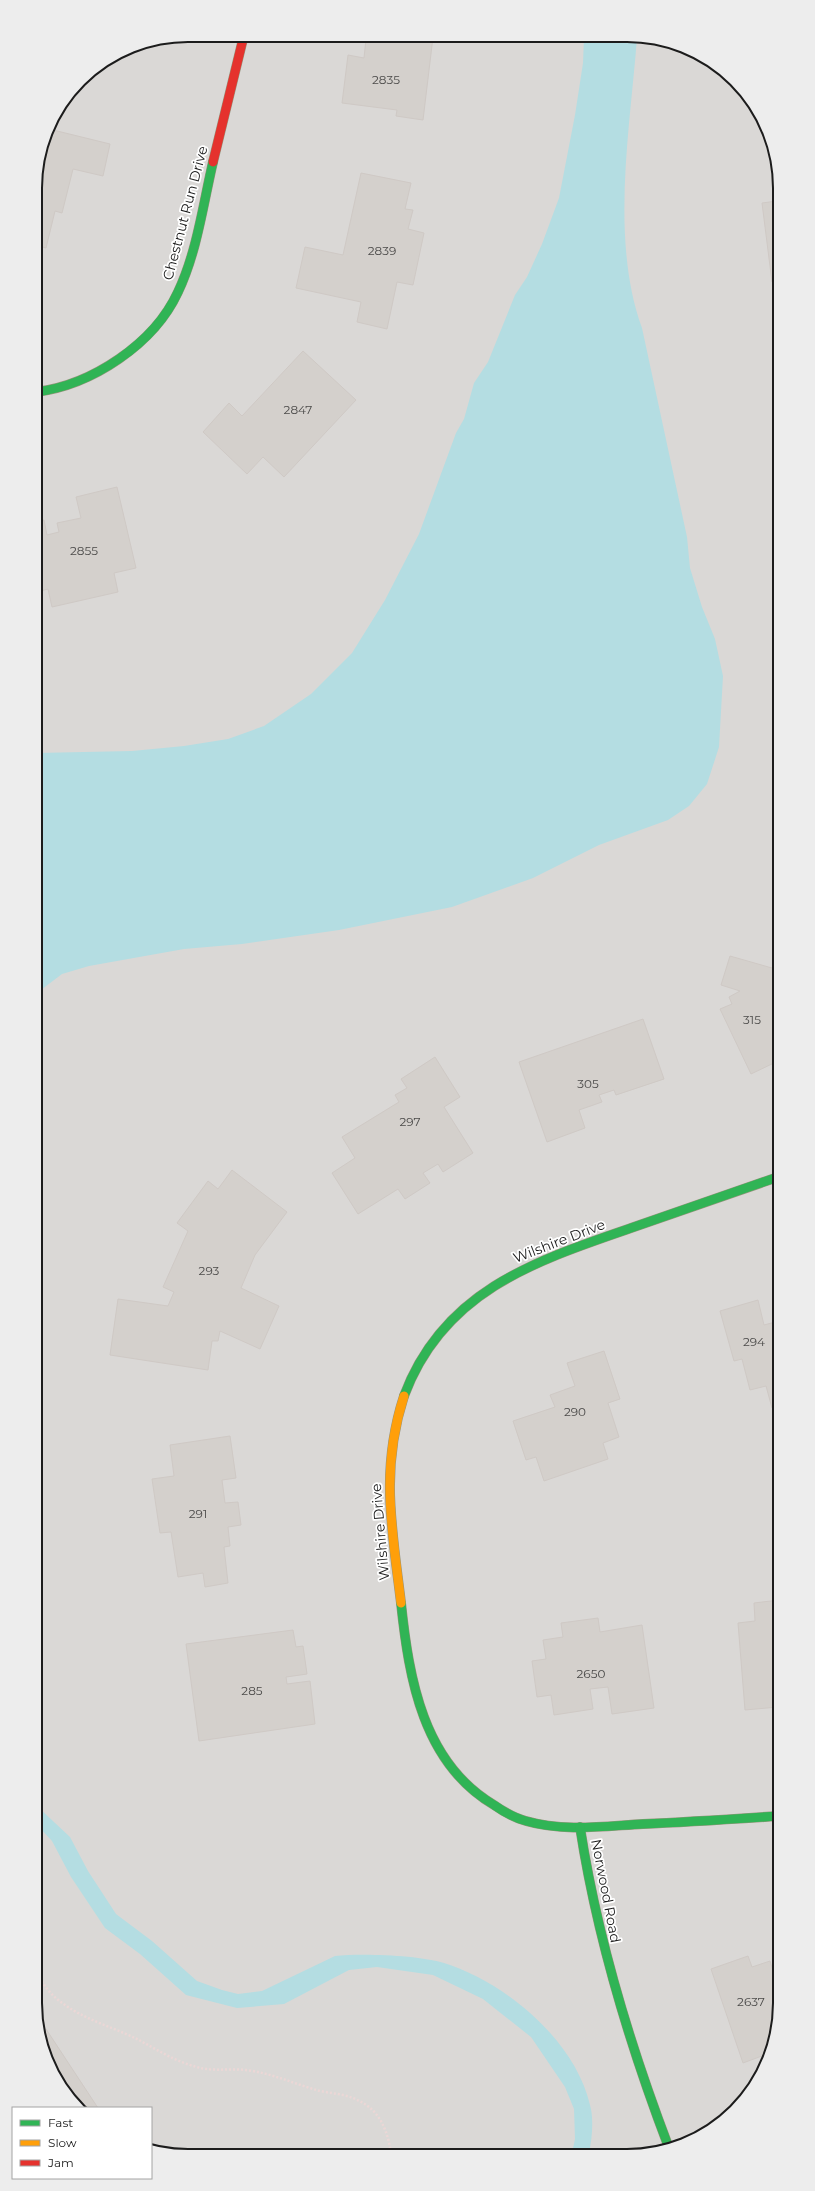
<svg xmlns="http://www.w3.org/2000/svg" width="815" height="2191" viewBox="0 0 815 2191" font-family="Montserrat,sans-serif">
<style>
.residential{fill:#dad8d6}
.water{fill:#b4dde2}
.building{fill:#d4d0cc;stroke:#cfc9c5}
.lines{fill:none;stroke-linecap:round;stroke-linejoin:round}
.fast-casing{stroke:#96947c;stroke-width:10}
.slow-casing{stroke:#96947c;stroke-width:10}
.jam-casing{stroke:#96947c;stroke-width:10}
.path{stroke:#ebd7d6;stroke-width:2.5;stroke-dasharray:2 2;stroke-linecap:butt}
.fast{stroke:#30b455;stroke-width:9}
.slow{stroke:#ff9f0a;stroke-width:9}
.jam{stroke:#e5322d;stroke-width:9}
.labels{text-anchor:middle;stroke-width:3.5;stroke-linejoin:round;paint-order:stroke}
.number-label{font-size:12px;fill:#4b4a49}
.street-label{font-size:14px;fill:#1c1c1c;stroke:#fff}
.rim{fill:none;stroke:#1c1c1c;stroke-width:2}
</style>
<rect width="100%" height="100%" fill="#ece8e4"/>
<path class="residential" d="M 188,35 L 657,38 L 703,55 L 735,80 L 764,120 L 777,158 L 780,2013 L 768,2061 L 742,2104 L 704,2135 L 657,2153 L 159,2153 L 151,2151 L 151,2108 L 78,2108 L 55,2079 L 38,2033 L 35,178 L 51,120 L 87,73 L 130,47 Z"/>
<g class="water">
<path d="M 584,38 L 637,38 C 630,129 610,240 642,328 L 687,537 L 690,568 L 702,607 L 715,639 L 723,676 L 719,747 L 707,784 L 689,806 L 668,820 L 599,845 L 533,878 L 452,907 L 339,930 L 242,944 L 184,949 L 89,966 L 62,974 L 37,993 L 36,753 L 132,751 L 184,746 L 228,739 L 264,726 L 311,694 L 352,653 L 385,600 L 419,534 L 456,433 L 464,419 L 474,383 L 488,362 L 515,295 L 527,277 L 542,244 L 559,198 L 575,115 L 583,63 Z"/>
<path d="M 38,1807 L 70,1837 L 88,1871 L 116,1914 L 152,1941 L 197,1981 L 222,1990 L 238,1994 L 262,1991 L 335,1956 C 361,1953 419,1955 444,1963 C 505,1982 575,2040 590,2105 C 594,2119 592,2139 589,2153 L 572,2153 L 575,2139 L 574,2109 L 565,2087 L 531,2037 L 483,1999 L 433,1975 L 377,1967 L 349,1970 L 284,2004 L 237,2008 L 186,1995 L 140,1954 L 105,1928 L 71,1877 L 52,1841 L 38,1826 Z"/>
</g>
<g class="building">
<path d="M 374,36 L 433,37 L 423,120 L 396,116 L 397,110 L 342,103 L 348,55 L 364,58 L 366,39 L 373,40 Z"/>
<path d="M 49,129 L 110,144 L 103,176 L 73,169 L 62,213 L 55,211 L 46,248 L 35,245 L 35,178 Z"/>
<path d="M 361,173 L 411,183 L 405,209 L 413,210 L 408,229 L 424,233 L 413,285 L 397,282 L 387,329 L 357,322 L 361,302 L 296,288 L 305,247 L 343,255 Z"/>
<path d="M 777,201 L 777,281 L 772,282 L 762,203 Z"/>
<path d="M 303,351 L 356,400 L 284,477 L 263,457 L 247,474 L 203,432 L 229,403 L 242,416 Z"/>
<path d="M 117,487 L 136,568 L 114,573 L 118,592 L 52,607 L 48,589 L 36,592 L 36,522 L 44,520 L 47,535 L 59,532 L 57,523 L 81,518 L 76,497 Z"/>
<path d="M 730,956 L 772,968 L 778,965 L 778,1031 L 774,1033 L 778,1042 L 778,1053 L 773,1055 L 776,1062 L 751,1074 L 720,1009 L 732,1004 L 729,997 L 740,991 L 721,985 Z"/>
<path d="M 643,1019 L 664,1079 L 616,1095 L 614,1090 L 599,1095 L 602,1102 L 579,1110 L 585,1128 L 547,1142 L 519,1062 Z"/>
<path d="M 435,1057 L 460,1097 L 444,1107 L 473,1153 L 443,1172 L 438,1164 L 423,1173 L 430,1183 L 405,1199 L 398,1189 L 358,1214 L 332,1173 L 355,1158 L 342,1137 L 399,1102 L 395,1095 L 407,1088 L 401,1079 Z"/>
<path d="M 232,1170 L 287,1212 L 255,1255 L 241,1288 L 279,1306 L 260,1349 L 220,1331 L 218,1341 L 212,1341 L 208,1370 L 110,1355 L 118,1299 L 168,1306 L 174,1292 L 163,1287 L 188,1231 L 177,1223 L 208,1181 L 218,1189 Z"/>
<path d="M 758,1300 L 764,1325 L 779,1321 L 779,1406 L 772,1408 L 766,1386 L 750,1390 L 742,1359 L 734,1361 L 720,1311 Z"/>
<path d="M 604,1351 L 620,1399 L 608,1403 L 619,1437 L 603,1443 L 608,1459 L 544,1481 L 536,1457 L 526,1460 L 513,1421 L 555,1407 L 550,1395 L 575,1386 L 567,1363 Z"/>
<path d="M 230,1436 L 236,1478 L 222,1480 L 225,1503 L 238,1502 L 241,1525 L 228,1527 L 230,1546 L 224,1547 L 228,1583 L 205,1587 L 203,1573 L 178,1577 L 171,1532 L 160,1533 L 152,1479 L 174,1476 L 170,1445 Z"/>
<path d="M 779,1600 L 779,1667 L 775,1667 L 778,1707 L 745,1710 L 738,1623 L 755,1621 L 754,1603 Z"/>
<path d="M 598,1618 L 600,1632 L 642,1625 L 654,1708 L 612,1714 L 608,1687 L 590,1689 L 593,1709 L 554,1715 L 551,1695 L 537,1697 L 532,1661 L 546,1659 L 543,1640 L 563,1637 L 561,1623 Z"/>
<path d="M 293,1630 L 296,1647 L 303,1646 L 307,1674 L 286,1677 L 287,1684 L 310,1681 L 315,1724 L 199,1741 L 186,1644 Z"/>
<path d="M 748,1956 L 752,1967 L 770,1961 L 773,1971 L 780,1969 L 780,2013 L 770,2053 L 743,2063 L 711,1969 Z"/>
<path d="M 46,2029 L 98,2108 L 78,2108 L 55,2079 L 38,2034 Z"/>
</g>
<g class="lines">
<g class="fast-casing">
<g id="fast">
<path d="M 36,392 C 92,385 154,344 178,292 C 197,252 203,205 213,162"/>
<path d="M 404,1396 C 443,1291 535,1261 631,1228 C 680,1211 729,1194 778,1177"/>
<path d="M 401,1603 C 409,1679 423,1763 494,1805 C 504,1812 514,1818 526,1821 C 564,1832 605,1826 643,1824 C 689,1822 734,1819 779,1816"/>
<path d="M 580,1827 C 597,1938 629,2043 669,2148"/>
</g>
</g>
<g class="slow-casing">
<path id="slow" d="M 401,1603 C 392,1528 380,1470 404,1396"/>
</g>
<g class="jam-casing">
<path id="jam" d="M 213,162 L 244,35"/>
</g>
<path class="path" d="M 38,1974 C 55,2012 102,2022 137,2039 C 156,2049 176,2062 197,2067 C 213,2072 229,2068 246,2070 C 270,2073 290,2082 313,2089 C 322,2092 333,2093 343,2095 C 375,2103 386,2122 391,2153"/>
<use href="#fast" class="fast"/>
<use href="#slow" class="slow"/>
<use href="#jam" class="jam"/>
</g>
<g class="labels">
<g class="number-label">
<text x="386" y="84">2835</text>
<text x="382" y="255">2839</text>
<text x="298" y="414">2847</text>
<text x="84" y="555">2855</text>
<text x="752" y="1024">315</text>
<text x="588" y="1088">305</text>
<text x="410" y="1126">297</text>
<text x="209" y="1275">293</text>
<text x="754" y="1346">294</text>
<text x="575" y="1416">290</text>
<text x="198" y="1518">291</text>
<text x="591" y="1678">2650</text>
<text x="252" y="1695">285</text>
<text x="751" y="2006">2637</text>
</g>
<g class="street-label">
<text transform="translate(185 213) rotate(-75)" y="5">Chestnut Run Drive</text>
<text transform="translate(559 1241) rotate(-21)" y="5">Wilshire Drive</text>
<text transform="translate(380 1532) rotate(-95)" y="5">Wilshire Drive</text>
<text transform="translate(606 1891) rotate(79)" y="5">Norwood Road</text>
</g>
</g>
<path d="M0 0H815V2191H0ZM188 42H627A146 146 0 0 1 773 188V2003A146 146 0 0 1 627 2149H188A146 146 0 0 1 42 2003V188A146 146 0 0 1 188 42Z" fill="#ededed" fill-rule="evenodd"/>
<path class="rim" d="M188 42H627A146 146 0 0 1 773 188V2003A146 146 0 0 1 627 2149H188A146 146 0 0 1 42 2003V188A146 146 0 0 1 188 42Z"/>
<rect x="12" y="2107" width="140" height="72" fill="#ffffff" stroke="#a4a4a4"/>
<rect x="20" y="2120" width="20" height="6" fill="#30b455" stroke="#a4a4a4"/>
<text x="48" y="2127" font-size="12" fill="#1c1c1c">Fast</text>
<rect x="20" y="2140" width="20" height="6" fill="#ff9f0a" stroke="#a4a4a4"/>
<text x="48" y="2147" font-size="12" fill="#1c1c1c">Slow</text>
<rect x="20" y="2160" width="20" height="6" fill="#e5322d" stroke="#a4a4a4"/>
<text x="48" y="2167" font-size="12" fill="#1c1c1c">Jam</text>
</svg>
